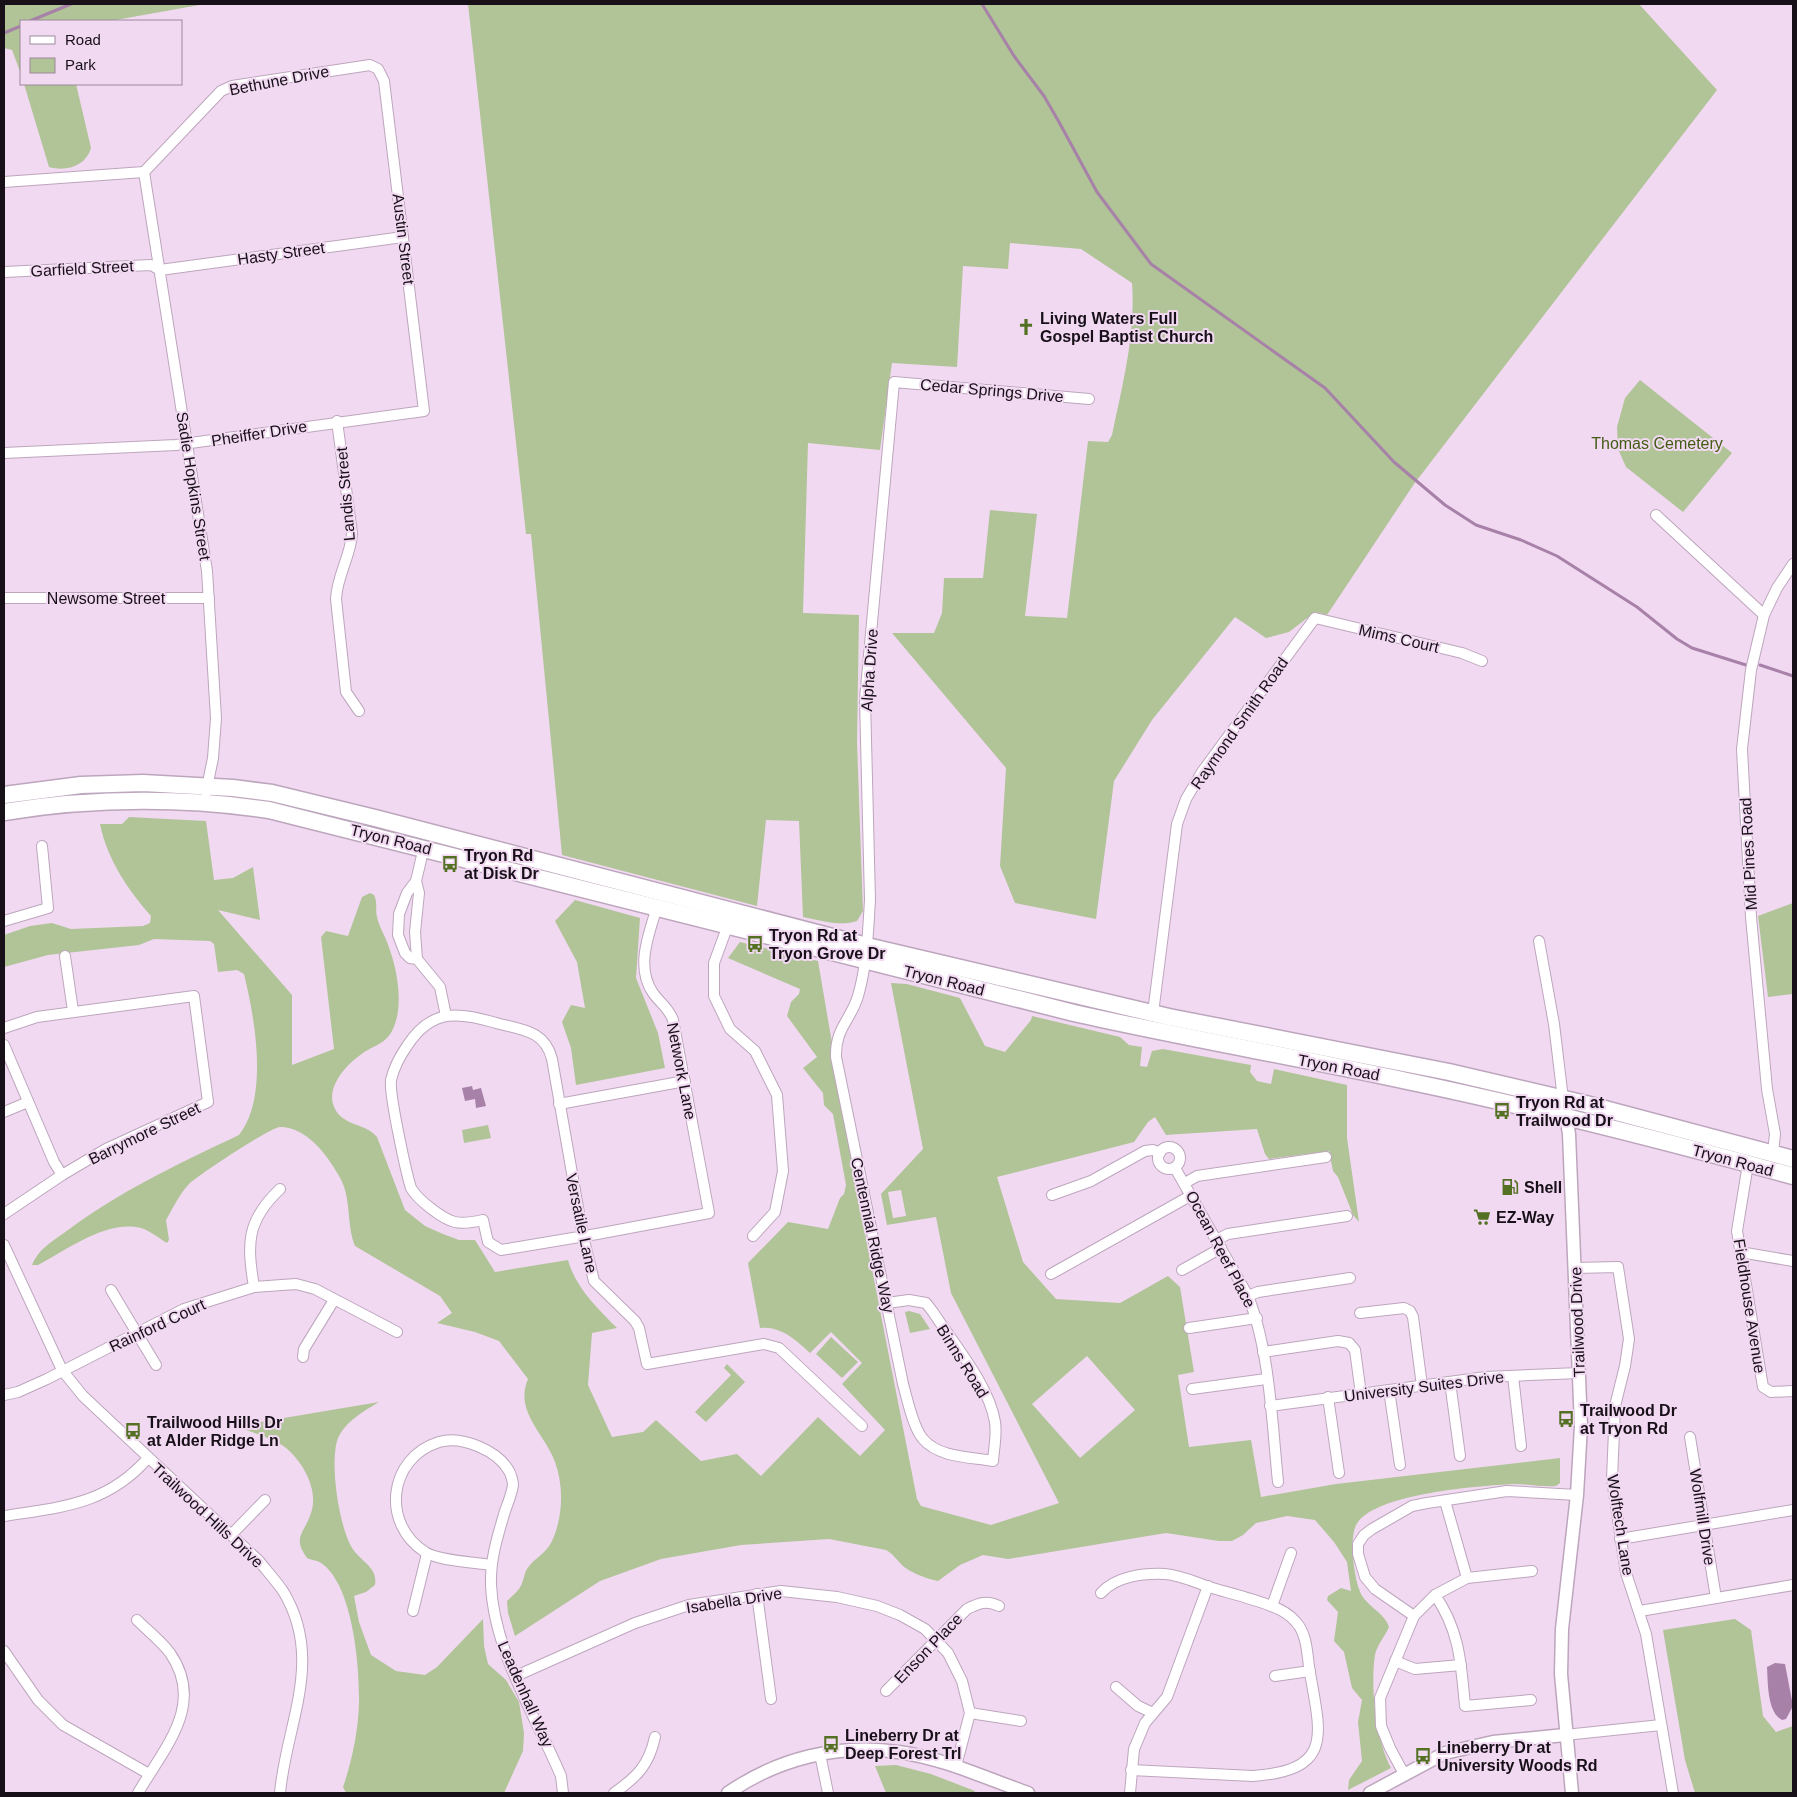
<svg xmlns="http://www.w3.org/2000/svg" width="1797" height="1797" viewBox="0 0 1797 1797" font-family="Helvetica,sans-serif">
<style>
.green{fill:#b0c497;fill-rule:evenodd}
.water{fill:#a781a8}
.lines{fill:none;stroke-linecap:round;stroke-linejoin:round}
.stream{stroke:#a781a8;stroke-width:3}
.minor-casing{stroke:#bda6bd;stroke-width:12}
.tertiary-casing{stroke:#bda6bd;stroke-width:15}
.primary-casing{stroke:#bda6bd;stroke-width:19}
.minor{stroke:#fff;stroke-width:10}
.tertiary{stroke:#fff;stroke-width:12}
.primary{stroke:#fff;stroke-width:16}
.labels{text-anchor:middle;stroke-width:4;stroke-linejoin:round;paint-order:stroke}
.street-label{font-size:16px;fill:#181018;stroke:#f2d9f2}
.poi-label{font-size:16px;font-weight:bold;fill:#181018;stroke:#f2d9f2;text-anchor:start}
.park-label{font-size:16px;fill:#435c14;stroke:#f2d9f2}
</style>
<rect width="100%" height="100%" fill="#f2d9f2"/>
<g class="green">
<path d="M 4,4 L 205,4 L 110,21 L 21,21 L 21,74 L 12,50 L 4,48 Z"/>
<path d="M 468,4 L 1639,4 L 1717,90 L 1414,484 L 1327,615 L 1315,612 L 1289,632 L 1266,638 L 1235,617 L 1152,720 L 1114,781 L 1096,919 L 1015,903 L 1000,866 L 1006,768 L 892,633 L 934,633 L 942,613 L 944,578 L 983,578 L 990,510 L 1037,514 L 1025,616 L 1067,618 L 1088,441 L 1108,442 L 1112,435 C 1122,386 1136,334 1132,283 L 1081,249 L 1010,243 L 1008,269 L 963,266 L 957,367 L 892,363 L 880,450 L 808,443 L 803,613 L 859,615 L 857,742 L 863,911 L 857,921 C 840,927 820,920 803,917 L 799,821 L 766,820 L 757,906 L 562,855 L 531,534 L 526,534 Z"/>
<path d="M 24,84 L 76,84 L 91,148 C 86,166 66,172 49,167 Z"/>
<path d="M 1640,380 L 1732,453 L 1683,512 L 1626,467 L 1618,449 L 1617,427 L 1625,398 Z"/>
<path d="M 129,817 L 206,821 L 214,880 L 233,878 L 253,867 L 260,920 L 218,910 L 292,995 L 292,1065 L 334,1049 L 321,937 L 326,931 L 348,936 L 362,897 L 370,893 L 374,895 C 378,902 375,910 377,917 C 379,926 384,934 387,942 C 397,967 405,1006 392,1031 C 385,1045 369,1047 359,1056 C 345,1066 328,1086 333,1104 C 340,1127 365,1122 377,1137 L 405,1210 L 425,1226 L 443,1234 L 459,1240 L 475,1240 L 495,1272 L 568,1260 C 576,1288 596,1307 617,1328 L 592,1333 L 588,1385 L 612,1437 L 643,1432 L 656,1420 L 701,1461 L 737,1454 L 761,1476 L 818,1417 L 860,1456 L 885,1430 L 842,1384 L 862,1363 L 831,1332 L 810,1353 C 796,1340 781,1326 760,1328 L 748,1263 L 788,1222 L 828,1229 L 840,1198 L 844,1194 L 846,1185 L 833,1114 L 824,1105 L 823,1093 L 803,1068 L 817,1057 L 787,1016 L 791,1002 L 799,994 L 800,989 L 728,958 L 740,942 L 818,961 L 861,1213 L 917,1499 L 921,1506 L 991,1525 L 1059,1503 L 951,1293 L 936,1217 L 887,1225 L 881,1194 L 923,1149 L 891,983 L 907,984 L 960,998 L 985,1046 L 1005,1052 L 1031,1020 L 1032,1016 L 1120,1037 L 1129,1045 L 1142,1047 L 1140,1066 L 1147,1067 L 1152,1051 L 1163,1049 L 1251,1065 L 1250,1072 L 1257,1081 L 1271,1084 L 1274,1069 L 1347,1085 L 1347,1138 L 1359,1222 L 1353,1215 L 1338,1177 L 1333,1171 L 1329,1151 L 1269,1159 L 1265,1154 L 1257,1129 L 1166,1135 L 1155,1117 L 1148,1122 L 1134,1142 L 997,1177 L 1023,1262 L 1056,1299 L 1120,1303 L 1168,1276 L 1180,1287 L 1194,1372 L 1178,1375 L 1189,1447 L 1251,1440 L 1261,1497 L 1336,1484 L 1560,1458 L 1560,1483 L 1556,1486 C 1543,1487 1528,1484 1514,1484 C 1478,1486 1380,1493 1358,1522 C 1348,1534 1354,1575 1359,1589 C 1364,1606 1384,1611 1389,1627 C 1385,1636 1377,1645 1375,1655 C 1370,1686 1376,1740 1391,1768 L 1348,1790 L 1349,1780 L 1362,1761 L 1358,1722 L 1362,1700 L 1352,1688 L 1344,1652 L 1334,1641 L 1338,1612 L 1327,1600 L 1328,1596 L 1341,1588 L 1351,1591 L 1347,1562 L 1334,1542 L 1315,1520 L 1287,1516 L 1256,1523 L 1243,1535 L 1232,1541 L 1219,1541 L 1166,1533 L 1008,1559 L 983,1555 L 960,1565 L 938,1581 C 927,1579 908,1572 901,1564 C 895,1558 893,1554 886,1550 L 829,1539 L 741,1545 L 661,1559 L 600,1581 L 515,1636 L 508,1613 L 507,1601 C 512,1596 520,1590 522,1583 C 524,1579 524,1574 527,1569 C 534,1558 546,1554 552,1541 C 563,1517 564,1487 555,1462 C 545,1434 514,1412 528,1379 L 499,1341 L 475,1332 L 437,1323 L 452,1313 L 440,1296 L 355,1246 C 346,1224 352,1197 339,1176 C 327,1155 307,1127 280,1127 C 269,1128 199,1175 189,1184 C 180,1193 173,1208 166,1220 L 169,1240 L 167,1243 C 157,1237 147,1228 136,1227 C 102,1223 67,1250 38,1265 L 32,1265 C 37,1251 52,1241 64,1233 C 118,1192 178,1164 239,1135 C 269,1097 255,1019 244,974 L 237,970 L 218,972 L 214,944 L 210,941 L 154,939 L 139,945 L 48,955 L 4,967 L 4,935 L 30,926 L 52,923 L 71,929 L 143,926 L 150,923 L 151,916 C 128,890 107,859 100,824 L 122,824 ZM 901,1190 L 906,1216 L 893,1218 L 888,1192 ZM 1087,1356 L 1135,1410 L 1080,1458 L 1032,1404 Z"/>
<path d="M 575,900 L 640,918 L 636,978 L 658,1033 L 665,1068 L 576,1085 L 571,1048 L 562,1022 L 571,1005 L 585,1008 L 577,962 L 555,921 Z"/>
<path d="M 1793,903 L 1793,994 L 1768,997 L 1758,916 Z"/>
<path d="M 488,1125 L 491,1138 L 464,1143 L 462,1130 Z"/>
<path d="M 909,1311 L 920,1314 L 930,1329 L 910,1333 L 905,1312 Z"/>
<path d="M 831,1337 L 858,1362 L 842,1378 L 816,1354 Z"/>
<path d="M 727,1364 L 745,1382 L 706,1422 L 695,1412 L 731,1375 L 724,1368 Z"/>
<path d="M 379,1402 C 364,1411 343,1423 337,1441 C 330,1466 339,1526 352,1548 C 361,1562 378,1567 375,1585 L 366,1592 L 354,1596 L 359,1622 L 371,1655 L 396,1671 L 425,1675 L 437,1667 L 483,1619 L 484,1646 L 488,1664 L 506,1680 L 519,1702 L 524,1733 L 523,1751 L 504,1793 L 346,1793 L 343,1787 C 352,1761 358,1732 359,1704 C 360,1668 353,1584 321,1563 C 317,1560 311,1560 307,1558 C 292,1537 304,1534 311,1513 C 319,1490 303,1462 286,1448 C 275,1439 250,1432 236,1426 Z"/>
<path d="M 1735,1619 L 1751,1630 L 1763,1716 L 1776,1732 L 1793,1726 L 1793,1793 L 1695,1793 L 1685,1760 L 1663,1630 Z"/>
<path d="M 896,1765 L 931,1774 L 975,1791 L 974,1793 L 886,1793 L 875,1766 Z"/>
</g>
<g class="water">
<path d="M 472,1086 L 473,1090 L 481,1088 L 486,1106 L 476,1108 L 475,1099 L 465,1101 L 462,1088 Z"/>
<path d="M 1775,1663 L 1785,1664 L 1793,1706 L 1786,1719 L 1782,1720 C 1767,1712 1768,1683 1767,1667 Z"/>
</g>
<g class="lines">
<g class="stream">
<path d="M 982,4 L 1014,56 L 1044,96 L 1059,122 L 1097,192 L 1151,264 L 1325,388 L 1394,462 L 1445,505 L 1476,525 L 1521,540 L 1557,556 L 1637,607 L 1677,639 L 1692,648 L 1746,665"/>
<path d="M 30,21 L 71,4"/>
<path d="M 4,33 L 21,26"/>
<path d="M 1760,665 L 1793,676"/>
</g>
<g class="minor-casing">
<g id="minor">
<path d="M 144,172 L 207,571 L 216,718 L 213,758 L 206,792"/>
<path d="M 4,182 L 144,172 L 221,91 L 232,86 L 370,65 L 378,69 L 384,81 L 424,411 L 176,445 L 4,453"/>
<path d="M 4,272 L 151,265 L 160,270 L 403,237"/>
<path d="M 337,421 L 352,533 C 351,556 337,575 336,599 L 346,692 L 359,711"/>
<path d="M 1656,515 L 1764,615"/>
<path d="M 4,598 L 209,598"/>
<path d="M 424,847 L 416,881 L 407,893 L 399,914 L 398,935 L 405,953 L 410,958 L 417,959 L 440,987 L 446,1016"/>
<path d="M 416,881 L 419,893 L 415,932 L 417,959"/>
<path d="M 657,907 C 649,934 635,967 653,993 C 660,1003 669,1008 673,1020 L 709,1213 L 597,1234 L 501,1250 L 488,1242 L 483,1220 C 474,1222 464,1224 455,1222 C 442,1219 417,1199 411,1188 C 406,1172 389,1094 391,1080 C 394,1067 400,1056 407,1046 C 433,1006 460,1013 500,1024 C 525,1030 545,1032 552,1059 L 583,1236 L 594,1281 L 635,1321 L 639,1328 L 647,1364 L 764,1344 L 779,1348 L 862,1426"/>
<path d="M 4,921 L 48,908 L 42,846"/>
<path d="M 728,925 L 714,963 L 714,996 L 730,1029 L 755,1051 L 777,1095 L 783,1171 L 775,1212 L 753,1236"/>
<path d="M 1539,941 L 1554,1024 L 1563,1099"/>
<path d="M 65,956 L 73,1011"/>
<path d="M 1153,1013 L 1177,824 L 1186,799 L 1202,772 L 1315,618 L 1462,653 L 1482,661"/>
<path d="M 4,1028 L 37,1017 L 194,996 L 208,1102 L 106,1149 L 62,1175 L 4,1214"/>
<path d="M 4,1045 L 54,1162 L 62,1175"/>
<path d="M 559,1104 L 685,1081"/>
<path d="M 4,1112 L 28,1102"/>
<circle cx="1169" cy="1158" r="11"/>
<path d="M 1773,1153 L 1775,1134 L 1767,1089 L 1751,917 L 1742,749 L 1751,670 L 1764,615 L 1777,588 L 1793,564"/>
<path d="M 1748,1164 L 1737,1231 L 1763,1387 L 1771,1392 L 1793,1391"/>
<path d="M 1175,1168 L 1248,1296 C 1270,1351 1272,1423 1278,1482"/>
<path d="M 1185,1183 L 1197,1176 L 1326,1157"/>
<path d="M 1052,1195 L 1091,1181 L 1145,1151 L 1153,1150 L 1160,1153"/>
<path d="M 1216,1240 L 1228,1234 L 1347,1216"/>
<path d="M 4,1245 L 62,1370 L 83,1396 L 259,1561 C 267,1571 276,1581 283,1591 C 325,1660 286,1724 280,1793"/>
<path d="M 1740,1252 L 1793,1261"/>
<path d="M 1575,1268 L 1618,1267 L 1629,1339 L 1625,1366 L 1615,1406 L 1612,1479 L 1626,1573 L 1646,1634 L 1673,1793"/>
<path d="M 1182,1270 L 1221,1248"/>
<path d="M 1051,1274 L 1190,1196"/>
<path d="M 254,1287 C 247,1244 246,1221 280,1189"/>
<path d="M 111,1290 L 156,1365"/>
<path d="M 1248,1296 L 1258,1292 L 1350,1278"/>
<path d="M 887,1303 L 909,1300 L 926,1303 L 933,1312 C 953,1343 989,1385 995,1422 C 997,1434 994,1448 993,1461 C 971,1457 939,1458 923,1439 C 913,1428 907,1398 903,1384 L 836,1057 C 835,1028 851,1020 858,996 C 867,965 868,932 870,900 L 865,699 L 894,382 L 1089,399"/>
<path d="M 1360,1313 L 1404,1308 L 1410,1311 L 1413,1317 L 1422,1386"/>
<path d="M 1189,1328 L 1257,1318"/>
<path d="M 1263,1352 L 1338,1341 L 1349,1343 L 1355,1350 L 1361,1394"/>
<path d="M 303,1357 L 304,1349 L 334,1300"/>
<path d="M 1513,1376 L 1521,1446"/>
<path d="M 1450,1382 L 1460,1456"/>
<path d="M 1192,1389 L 1266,1379"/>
<path d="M 1389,1390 L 1400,1465"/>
<path d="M 4,1395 L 18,1392 L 47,1379 L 184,1309 L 254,1287 L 296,1284 L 315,1289 L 397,1332"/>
<path d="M 1328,1397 L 1339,1473"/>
<path d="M 1270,1406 L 1486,1377 L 1579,1373"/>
<path d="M 1690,1437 L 1716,1598"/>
<path d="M 1445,1501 L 1467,1578"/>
<path d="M 4,1516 C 61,1507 107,1505 148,1458"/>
<path d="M 231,1535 L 265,1500"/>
<path d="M 1620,1539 L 1793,1510"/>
<path d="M 491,1565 C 475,1562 438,1561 425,1552 C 381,1524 388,1458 439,1442 C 462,1435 498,1451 509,1471 C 511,1474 513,1482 513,1485 C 512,1493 508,1503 505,1511 C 498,1535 490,1559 491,1585 C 494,1651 535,1715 561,1776 L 563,1793"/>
<path d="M 1101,1593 C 1116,1576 1144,1573 1165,1574 C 1180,1575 1195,1582 1209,1587 C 1229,1593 1251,1598 1271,1606 C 1280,1609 1290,1615 1296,1622 C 1308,1635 1307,1657 1310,1673 C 1321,1736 1333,1770 1253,1776 L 1131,1770"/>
<path d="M 757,1594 L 771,1699"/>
<path d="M 1435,1595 C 1460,1631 1461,1664 1465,1706 L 1531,1700"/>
<path d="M 1272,1606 L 1291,1553"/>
<path d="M 413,1611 L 427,1554"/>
<path d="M 1640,1611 L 1793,1585"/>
<path d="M 1414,1616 L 1375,1589 L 1365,1577 L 1358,1554 L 1358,1544 L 1364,1535 L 1372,1529 L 1412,1506 L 1427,1503 L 1507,1491 L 1577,1495"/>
<path d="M 137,1620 C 148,1631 161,1641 170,1653 C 206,1705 164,1748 138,1793"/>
<path d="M 4,1651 L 38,1700 L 63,1725 L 149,1774"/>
<path d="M 1395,1661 L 1415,1669 L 1461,1665"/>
<path d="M 516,1676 L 635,1623 L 689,1605 L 781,1591 L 837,1597 L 877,1606 L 900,1615 L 925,1629 L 948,1653 L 962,1681 L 970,1713 L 956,1766"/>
<path d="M 1275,1676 L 1310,1671"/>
<path d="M 1116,1687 L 1138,1706 L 1153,1713"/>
<path d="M 886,1691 L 967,1609 C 979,1603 987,1600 999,1606"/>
<path d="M 970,1713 L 1021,1721"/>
<path d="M 1565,1735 L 1661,1725"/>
<path d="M 820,1754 L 828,1793"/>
<path d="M 1404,1774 L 1390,1748 L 1381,1726 L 1380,1698 L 1414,1616 L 1435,1595 L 1467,1578 L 1532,1571"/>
<path d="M 614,1793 C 637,1777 649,1765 655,1737"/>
<path d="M 1130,1793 L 1134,1749 L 1145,1723 L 1167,1697 L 1208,1586"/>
</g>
</g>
<g class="tertiary-casing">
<g id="tertiary">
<path d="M 1563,1099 L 1569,1134 L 1581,1426 L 1577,1495 L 1562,1629 L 1561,1674 L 1572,1793"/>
<path d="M 728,1793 C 777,1759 839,1743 898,1752 C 943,1758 985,1778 1028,1793"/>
<path d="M 1370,1793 L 1445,1753 L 1493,1742 L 1565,1735"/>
</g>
</g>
<g class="primary-casing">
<g id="primary">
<path d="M 4,795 L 81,785 L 143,783 L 233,788 L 272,793 L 375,818 L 867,946 L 1169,1017 L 1449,1072 L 1586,1104 L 1793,1159"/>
<path d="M 4,812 C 92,798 180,797 269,810 L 1074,1013 C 1185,1038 1296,1057 1407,1081 C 1537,1108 1665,1141 1793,1176"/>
</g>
</g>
<use href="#minor" class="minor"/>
<use href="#tertiary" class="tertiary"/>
<use href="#primary" class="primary"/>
</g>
<defs>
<g id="church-bare" transform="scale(1.35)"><path d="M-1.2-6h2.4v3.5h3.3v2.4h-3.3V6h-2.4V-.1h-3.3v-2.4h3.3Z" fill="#547023" stroke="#f2d9f2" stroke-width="2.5" paint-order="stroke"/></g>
<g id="bus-bare" transform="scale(1.35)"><path d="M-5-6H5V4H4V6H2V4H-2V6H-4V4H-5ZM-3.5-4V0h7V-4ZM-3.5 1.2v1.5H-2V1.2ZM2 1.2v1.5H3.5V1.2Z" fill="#547023" stroke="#f2d9f2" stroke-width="2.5" paint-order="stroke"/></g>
<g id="fuel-bare" transform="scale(1.35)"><path d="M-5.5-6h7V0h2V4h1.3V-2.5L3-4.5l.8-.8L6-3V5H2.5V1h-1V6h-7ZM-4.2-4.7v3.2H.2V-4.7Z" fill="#547023" stroke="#f2d9f2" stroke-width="2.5" paint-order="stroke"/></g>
<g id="supermarket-bare" transform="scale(1.35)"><path d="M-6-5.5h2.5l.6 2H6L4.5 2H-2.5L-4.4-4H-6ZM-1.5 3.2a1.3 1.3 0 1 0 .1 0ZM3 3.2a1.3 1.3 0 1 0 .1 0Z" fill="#547023" stroke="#f2d9f2" stroke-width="2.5" paint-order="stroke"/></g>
</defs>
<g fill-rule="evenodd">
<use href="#church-bare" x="1026" y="327"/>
<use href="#bus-bare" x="450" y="864"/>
<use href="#bus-bare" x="755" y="944"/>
<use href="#bus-bare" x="1502" y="1111"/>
<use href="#fuel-bare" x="1510" y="1187"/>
<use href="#supermarket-bare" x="1482" y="1217"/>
<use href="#bus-bare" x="1566" y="1419"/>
<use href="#bus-bare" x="133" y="1431"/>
<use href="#bus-bare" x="831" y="1744"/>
<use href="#bus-bare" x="1423" y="1756"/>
</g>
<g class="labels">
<g class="street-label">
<text transform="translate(279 80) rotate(-11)" y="6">Bethune Drive</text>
<text transform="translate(404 239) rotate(83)" y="6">Austin Street</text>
<text transform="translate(281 253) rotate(-8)" y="6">Hasty Street</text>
<text transform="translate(82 268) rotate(-3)" y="6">Garfield Street</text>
<text transform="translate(992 390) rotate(5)" y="6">Cedar Springs Drive</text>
<text transform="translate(259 433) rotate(-9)" y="6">Pheiffer Drive</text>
<text transform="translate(194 486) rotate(81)" y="6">Sadie Hopkins Street</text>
<text transform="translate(345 494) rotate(-95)" y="6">Landis Street</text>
<text x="106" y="604">Newsome Street</text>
<text transform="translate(1399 638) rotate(13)" y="6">Mims Court</text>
<text transform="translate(869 670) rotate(-86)" y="6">Alpha Drive</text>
<text transform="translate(1239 723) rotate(-55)" y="6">Raymond Smith Road</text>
<text transform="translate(391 839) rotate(14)" y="6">Tryon Road</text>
<text transform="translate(1748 854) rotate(-93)" y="6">Mid Pines Road</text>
<text transform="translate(944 980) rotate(14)" y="6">Tryon Road</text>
<text transform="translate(1339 1067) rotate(11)" y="6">Tryon Road</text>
<text transform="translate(682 1071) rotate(79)" y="6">Network Lane</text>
<text transform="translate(144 1133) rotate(-26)" y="6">Barrymore Street</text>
<text transform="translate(1733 1160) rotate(15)" y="6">Tryon Road</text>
<text transform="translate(582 1223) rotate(78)" y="6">Versatile Lane</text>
<text transform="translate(873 1235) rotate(78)" y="6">Centennial Ridge Way</text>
<text transform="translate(1221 1249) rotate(62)" y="6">Ocean Reef Place</text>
<text transform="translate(1750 1306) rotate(81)" y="6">Fieldhouse Avenue</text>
<text transform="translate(1577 1322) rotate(-92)" y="6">Trailwood Drive</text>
<text transform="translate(157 1325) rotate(-25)" y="6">Rainford Court</text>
<text transform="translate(963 1361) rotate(58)" y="6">Binns Road</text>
<text transform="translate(1424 1386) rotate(-7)" y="6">University Suites Drive</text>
<text transform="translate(208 1515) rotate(43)" y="6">Trailwood Hills Drive</text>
<text transform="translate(1703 1517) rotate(81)" y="6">Wolfmill Drive</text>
<text transform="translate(1621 1525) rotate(81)" y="6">Wolftech Lane</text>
<text transform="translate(734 1600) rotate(-9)" y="6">Isabella Drive</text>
<text transform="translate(928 1648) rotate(-46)" y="6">Enson Place</text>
<text transform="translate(526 1694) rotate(66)" y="6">Leadenhall Way</text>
</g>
<g class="poi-label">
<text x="1040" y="324">Living Waters Full<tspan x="1040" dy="18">Gospel Baptist Church</tspan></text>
<text x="464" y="861">Tryon Rd<tspan x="464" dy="18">at Disk Dr</tspan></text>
<text x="769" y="941">Tryon Rd at<tspan x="769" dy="18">Tryon Grove Dr</tspan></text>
<text x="1516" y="1108">Tryon Rd at<tspan x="1516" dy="18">Trailwood Dr</tspan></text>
<text x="1524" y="1193">Shell</text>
<text x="1496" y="1223">EZ-Way</text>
<text x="1580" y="1416">Trailwood Dr<tspan x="1580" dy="18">at Tryon Rd</tspan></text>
<text x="147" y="1428">Trailwood Hills Dr<tspan x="147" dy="18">at Alder Ridge Ln</tspan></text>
<text x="845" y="1741">Lineberry Dr at<tspan x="845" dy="18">Deep Forest Trl</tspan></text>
<text x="1437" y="1753">Lineberry Dr at<tspan x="1437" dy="18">University Woods Rd</tspan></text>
</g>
<g class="park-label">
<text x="1657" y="449">Thomas Cemetery</text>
</g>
</g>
<rect width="1797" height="1797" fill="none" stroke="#181018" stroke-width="10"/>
<rect x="20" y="20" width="162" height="65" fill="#f2d9f2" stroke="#9b899b"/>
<rect x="30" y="36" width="25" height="8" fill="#ffffff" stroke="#9b899b"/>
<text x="65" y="45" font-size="15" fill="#181018">Road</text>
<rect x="30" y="58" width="25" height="15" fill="#b0c497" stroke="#9b899b"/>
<text x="65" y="70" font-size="15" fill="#181018">Park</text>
</svg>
